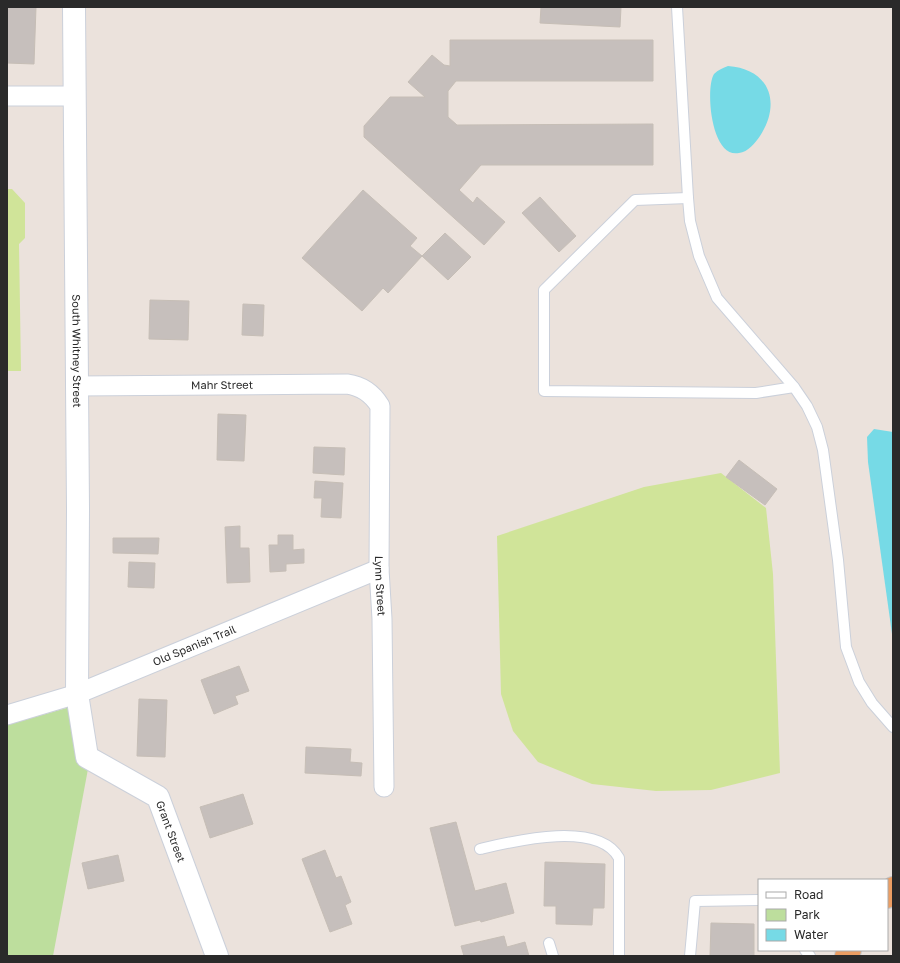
<svg xmlns="http://www.w3.org/2000/svg" width="900" height="963" viewBox="0 0 900 963" font-family="'Golos Text',sans-serif">
<style>
.green{fill:#bdde9d}
.pitch{fill:#d0e499}
.water{fill:#76dae6}
.building{fill:#c6bfbc;stroke:#c6beb6}
.lines{fill:none;stroke-linecap:round;stroke-linejoin:round}
.service-casing{stroke:#cbd0da;stroke-width:12}
.minor-casing{stroke:#cbd0da;stroke-width:21}
.tertiary-casing{stroke:#cbd0da;stroke-width:24}
.trunk-casing{stroke:#c3c3c3;stroke-width:24}
.service{stroke:#fff;stroke-width:10}
.minor{stroke:#fff;stroke-width:19}
.tertiary{stroke:#fff;stroke-width:22}
.trunk{stroke:#ec9e63;stroke-width:22}
.labels{text-anchor:middle;stroke-width:3.5;stroke-linejoin:round;paint-order:stroke}
.street-label{font-size:11px;fill:#2a2a2a;stroke:#fff}
</style>
<rect width="100%" height="100%" fill="#ebe2dc"/>
<path class="green" d="M 70,707 L 88,769 L 53,956 L 7,956 L 7,725 Z"/>
<g class="pitch">
<path d="M 7,189 L 12,189 L 25,203 L 25,238 L 19,244 L 21,371 L 7,371 Z"/>
<path d="M 721,473 L 766,508 L 773,574 L 780,773 L 711,790 L 656,791 L 592,784 L 538,762 L 513,731 L 501,694 L 497,536 L 644,487 Z"/>
</g>
<g class="water">
<path d="M 728,66 C 769,69 782,102 760,136 C 755,143 748,152 739,153 C 711,159 705,88 714,74 C 718,70 723,68 728,66 Z"/>
<path d="M 874,429 L 893,432 L 893,641 L 868,462 L 867,437 Z"/>
</g>
<g class="building">
<path d="M 7,7 L 36,7 L 34,64 L 7,63 Z"/>
<path d="M 541,7 L 621,7 L 620,27 L 540,23 Z"/>
<path d="M 450,40 L 653,40 L 653,81 L 456,81 L 448,91 L 448,117 L 457,125 L 653,124 L 653,165 L 481,165 L 459,190 L 473,203 L 477,197 L 505,222 L 484,245 L 364,137 L 364,126 L 390,97 L 425,97 L 408,82 L 432,55 L 444,65 L 450,66 Z"/>
<path d="M 363,190 L 417,238 L 410,246 L 422,256 L 388,293 L 383,288 L 362,311 L 302,258 Z"/>
<path d="M 540,197 L 576,236 L 559,252 L 522,213 Z"/>
<path d="M 445,233 L 471,257 L 448,280 L 422,256 Z"/>
<path d="M 150,300 L 189,301 L 188,340 L 149,339 Z"/>
<path d="M 243,304 L 264,305 L 263,336 L 242,335 Z"/>
<path d="M 218,414 L 246,415 L 244,461 L 217,460 Z"/>
<path d="M 314,447 L 345,448 L 344,475 L 313,473 Z"/>
<path d="M 739,460 L 777,489 L 765,505 L 726,477 Z"/>
<path d="M 315,481 L 343,483 L 341,518 L 321,517 L 322,498 L 314,498 Z"/>
<path d="M 240,526 L 240,548 L 249,548 L 250,582 L 227,583 L 225,527 Z"/>
<path d="M 278,535 L 293,535 L 293,550 L 304,549 L 304,563 L 286,564 L 286,571 L 270,572 L 269,545 L 278,545 Z"/>
<path d="M 113,538 L 159,538 L 158,554 L 113,553 Z"/>
<path d="M 129,562 L 155,563 L 154,588 L 128,587 Z"/>
<path d="M 239,666 L 249,691 L 235,696 L 238,704 L 214,714 L 201,680 Z"/>
<path d="M 139,699 L 167,700 L 165,757 L 137,756 Z"/>
<path d="M 306,747 L 351,749 L 350,762 L 362,763 L 361,776 L 305,773 Z"/>
<path d="M 243,794 L 253,824 L 210,838 L 200,807 Z"/>
<path d="M 456,822 L 475,891 L 506,883 L 514,913 L 481,922 L 480,920 L 455,926 L 430,828 Z"/>
<path d="M 325,850 L 336,878 L 341,876 L 351,902 L 345,905 L 352,924 L 330,932 L 302,859 Z"/>
<path d="M 118,855 L 124,881 L 88,889 L 82,863 Z"/>
<path d="M 545,862 L 605,864 L 604,908 L 593,908 L 592,925 L 556,924 L 556,906 L 544,906 Z"/>
<path d="M 711,923 L 754,924 L 754,956 L 710,956 Z"/>
<path d="M 504,936 L 507,947 L 525,942 L 529,956 L 464,956 L 461,946 Z"/>
</g>
<g class="lines">
<g class="service-casing">
<g id="service">
<path d="M 677,7 L 688,198 L 690,221 L 699,256 L 717,298 L 794,387 L 807,406 L 817,427 L 823,450 L 838,560 L 846,647 L 859,682 L 872,703 L 893,727"/>
<path d="M 688,198 L 635,200 L 544,290 L 544,391 L 756,393 L 794,387"/>
<path d="M 480,849 C 514,841 598,820 619,858 L 619,956"/>
<path d="M 549,943 L 553,956"/>
<path d="M 805,950 L 810,956"/>
<path d="M 690,956 L 695,901 L 759,900"/>
</g>
</g>
<g class="minor-casing">
<g id="minor">
<path d="M 7,96 L 75,96"/>
<path id="s1" d="M 76,386 L 347,384 C 362,386 372,393 380,406 L 379,569 L 382,619 L 384,787"/>
<path id="s2" d="M 7,715 L 77,694 L 379,569"/>
</g>
</g>
<g class="tertiary-casing">
<g id="tertiary">
<path id="s3" d="M 74,7 L 78,509 L 77,694 L 87,757 L 158,797 L 217,956"/>
</g>
</g>
<g class="trunk-casing">
<g id="trunk">
<path d="M 887,897 L 893,888"/>
<path d="M 846,956 L 850,950"/>
</g>
</g>
<use href="#service" class="service"/>
<use href="#minor" class="minor"/>
<use href="#tertiary" class="tertiary"/>
<use href="#trunk" class="trunk"/>
</g>
<g class="labels">
<g class="street-label">
<text dy="4" stroke="none"><textPath href="#s3" startOffset="344">South Whitney Street</textPath></text>
<text dy="4" stroke="none"><textPath href="#s1" startOffset="146">Mahr Street</textPath></text>
<text dy="4" stroke="none"><textPath href="#s1" startOffset="492">Lynn Street</textPath></text>
<text dy="4" stroke="none"><textPath href="#s2" startOffset="200">Old Spanish Trail</textPath></text>
<text dy="4" stroke="none"><textPath href="#s3" startOffset="869">Grant Street</textPath></text>
</g>
</g>
<rect width="900" height="963" fill="none" stroke="#2a2a2a" stroke-width="16"/>
<rect x="758" y="879" width="130" height="72" fill="#ffffff" stroke="#aaaaaa"/>
<rect x="766" y="892" width="20" height="6" fill="#ffffff" stroke="#aaaaaa"/>
<text x="794" y="899" font-size="12" fill="#2a2a2a">Road</text>
<rect x="766" y="909" width="20" height="12" fill="#bdde9d" stroke="#aaaaaa"/>
<text x="794" y="919" font-size="12" fill="#2a2a2a">Park</text>
<rect x="766" y="929" width="20" height="12" fill="#76dae6" stroke="#aaaaaa"/>
<text x="794" y="939" font-size="12" fill="#2a2a2a">Water</text>
</svg>
